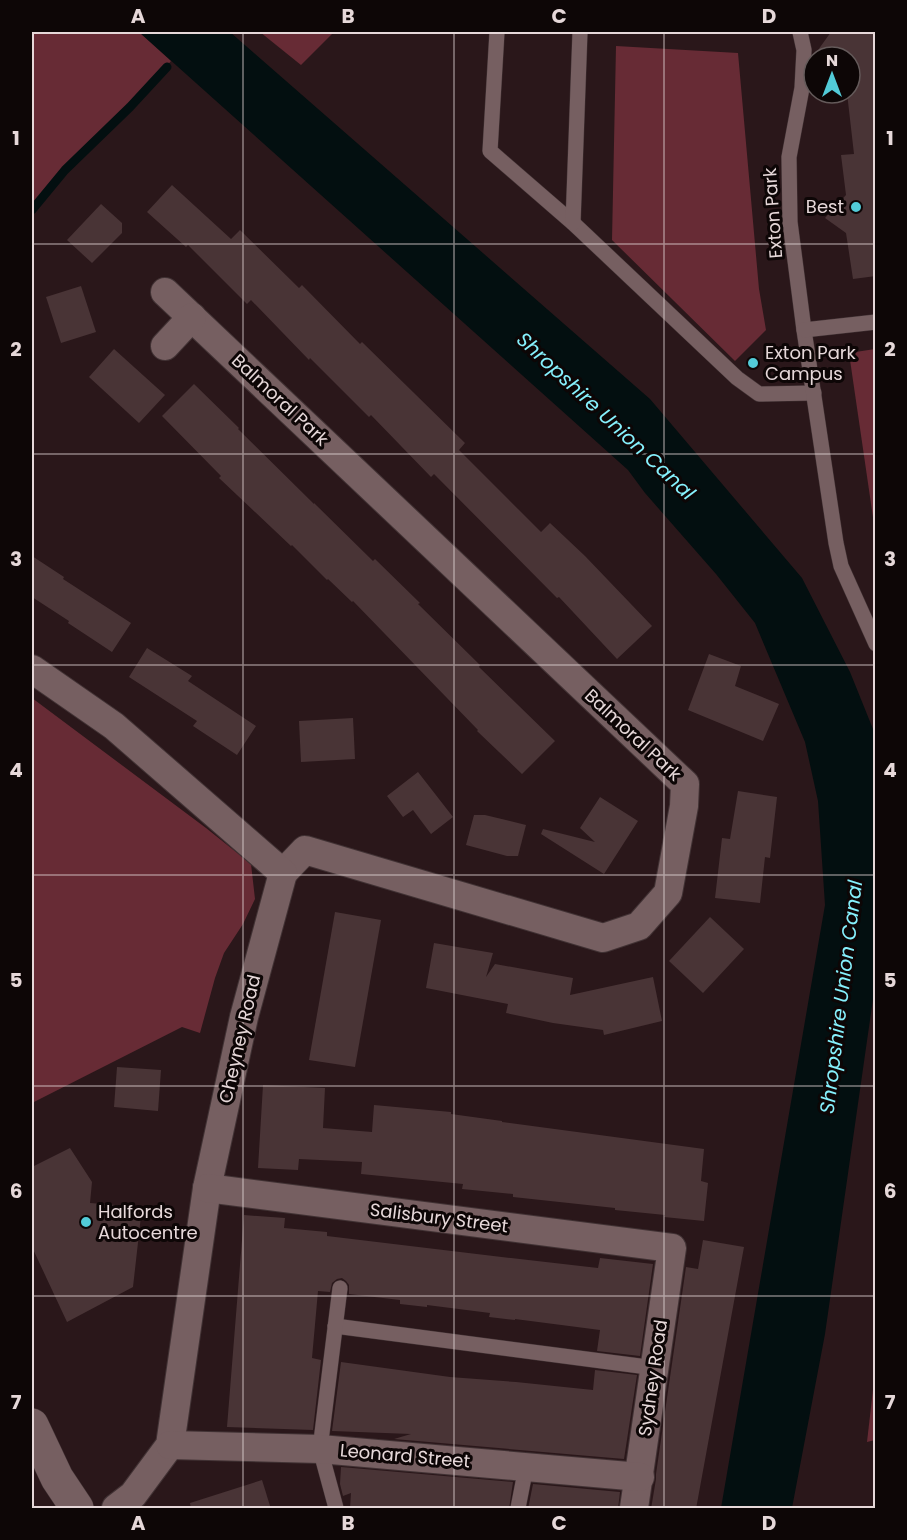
<svg xmlns="http://www.w3.org/2000/svg" width="907" height="1540" viewBox="0 0 907 1540" font-family="Poppins,sans-serif">
<style>
.green{fill:#672b35}
.water{fill:#030f10}
.lines{fill:none;stroke-linecap:round;stroke-linejoin:round}
.stream{stroke:#030f10;stroke-width:9}
.building{fill:#493436}
.service-casing{stroke:#413234;stroke-width:16}
.minor-casing{stroke:#413234;stroke-width:30}
.tertiary-casing{stroke:#413234;stroke-width:34}
.service{stroke:#765f61;stroke-width:15}
.minor{stroke:#765f61;stroke-width:28}
.tertiary{stroke:#765f61;stroke-width:33}
.grid{fill:none;stroke:#e6d8d9;stroke-width:1.5;stroke-opacity:0.55}
.poi-dot{fill:#52cbd8;stroke:#0d0606;stroke-width:2}
.labels{text-anchor:middle;stroke-width:6;stroke-linejoin:round;paint-order:stroke}
.poi-label{font-size:18px;fill:#e6d8d9;stroke:#0d0606;text-anchor:start}
.street-label{font-size:18px;fill:#e6d8d9;stroke:#0d0606}
.water-label{font-size:20px;font-style:italic;fill:#86f1fd;stroke:#0d0606}
.neatline{fill:none;stroke:#e6d8d9;stroke-width:2}
.grid-label{font-size:20px;text-anchor:middle;font-weight:bold;fill:#e6d8d9}
</style>
<rect width="100%" height="100%" fill="#2a171a"/>
<g class="green">
<path d="M 32,32 L 139,32 L 171,61 L 130,107 L 65,170 L 32,210 Z"/>
<path d="M 260,32 L 334,32 L 301,65 Z"/>
<path d="M 616,46 L 738,53 L 759,289 L 766,330 L 735,361 L 612,240 Z"/>
<path d="M 875,349 L 876,349 L 875,531 L 849,353 Z"/>
<path d="M 32,698 L 206,828 L 251,864 L 255,899 L 243,924 L 224,953 L 215,978 L 200,1033 L 182,1027 L 32,1103 Z"/>
<path d="M 875,1372 L 875,1440 L 867,1442 Z"/>
</g>
<path class="water" d="M 139,32 L 230,32 L 650,399 L 802,578 L 850,672 L 875,734 L 875,985 L 825,1334 L 792,1508 L 721,1508 L 825,905 L 818,801 L 805,742 L 755,623 L 716,574 L 645,493 L 628,470 Z"/>
<g class="lines">
<path class="stream" d="M 32,210 L 65,170 L 130,107 L 167,67"/>
</g>
<g class="building">
<path d="M 831,32 L 876,32 L 876,276 L 853,279 L 846,233 L 825,218 L 846,195 L 841,155 L 854,154 L 847,93 L 850,93 L 850,57 L 813,57 Z"/>
<path d="M 172,185 L 231,239 L 240,230 L 299,288 L 302,285 L 360,344 L 362,342 L 465,443 L 459,450 L 541,532 L 550,523 L 585,556 L 652,626 L 617,659 L 559,597 L 557,598 L 434,474 L 431,477 L 371,415 L 369,417 L 310,358 L 309,360 L 251,300 L 247,304 L 188,245 L 186,247 L 147,212 Z"/>
<path d="M 101,204 L 122,223 L 122,233 L 92,263 L 67,240 Z"/>
<path d="M 81,286 L 96,332 L 61,343 L 46,297 Z"/>
<path d="M 114,349 L 165,395 L 139,423 L 89,377 Z"/>
<path d="M 194,384 L 239,428 L 238,429 L 314,504 L 314,503 L 373,561 L 375,559 L 420,603 L 418,604 L 480,665 L 479,667 L 555,741 L 522,774 L 477,731 L 478,730 L 353,601 L 352,602 L 328,579 L 327,580 L 292,545 L 291,546 L 219,478 L 221,476 L 162,416 Z"/>
<path d="M 32,556 L 64,577 L 63,579 L 131,623 L 112,652 L 68,623 L 69,621 L 32,597 Z"/>
<path d="M 147,648 L 192,676 L 188,681 L 256,726 L 237,755 L 193,726 L 197,721 L 129,677 Z"/>
<path d="M 709,654 L 741,666 L 735,686 L 779,704 L 763,741 L 688,710 Z"/>
<path d="M 353,718 L 355,759 L 301,762 L 299,721 Z"/>
<path d="M 418,772 L 453,817 L 431,834 L 413,810 L 403,817 L 387,796 Z"/>
<path d="M 738,791 L 777,797 L 770,858 L 765,857 L 760,903 L 715,898 L 722,838 L 730,839 Z"/>
<path d="M 600,797 L 638,821 L 604,874 L 541,834 L 543,829 L 595,842 L 580,828 Z"/>
<path d="M 474,815 L 485,815 L 526,825 L 518,856 L 507,856 L 466,845 Z"/>
<path d="M 335,912 L 381,920 L 355,1067 L 309,1060 Z"/>
<path d="M 710,917 L 744,949 L 703,993 L 669,961 Z"/>
<path d="M 434,943 L 493,953 L 486,977 L 495,964 L 573,978 L 570,995 L 653,977 L 662,1021 L 604,1035 L 603,1030 L 553,1023 L 506,1013 L 508,1004 L 426,988 Z"/>
<path d="M 117,1067 L 161,1070 L 158,1111 L 114,1107 Z"/>
<path d="M 263,1085 L 325,1088 L 323,1128 L 372,1132 L 374,1105 L 451,1112 L 451,1114 L 502,1121 L 502,1122 L 704,1149 L 701,1181 L 708,1183 L 704,1221 L 664,1217 L 665,1215 L 615,1210 L 615,1208 L 513,1197 L 513,1194 L 462,1189 L 463,1184 L 361,1174 L 362,1162 L 299,1159 L 298,1170 L 258,1168 Z"/>
<path d="M 70,1148 L 92,1182 L 90,1203 L 142,1207 L 133,1287 L 67,1322 L 32,1247 L 32,1167 Z"/>
<path d="M 244,1215 L 285,1218 L 284,1228 L 327,1232 L 327,1236 L 511,1258 L 598,1268 L 600,1258 L 653,1264 L 640,1356 L 597,1351 L 600,1330 L 515,1319 L 515,1320 L 489,1317 L 490,1313 L 427,1305 L 427,1307 L 400,1304 L 400,1300 L 349,1294 L 349,1285 L 346,1281 L 342,1278 L 337,1279 L 332,1283 L 330,1292 L 318,1291 L 312,1358 L 321,1360 L 313,1430 L 227,1427 Z"/>
<path d="M 703,1240 L 744,1247 L 696,1509 L 651,1509 L 656,1479 L 656,1474 L 686,1267 L 698,1269 Z"/>
<path d="M 341,1362 L 450,1377 L 516,1382 L 593,1390 L 595,1370 L 637,1375 L 624,1459 L 394,1439 L 411,1434 L 332,1431 Z"/>
<path d="M 341,1467 L 513,1482 L 509,1509 L 350,1509 L 351,1493 L 343,1496 L 340,1484 Z"/>
<path d="M 262,1480 L 271,1509 L 191,1509 L 190,1503 Z"/>
<path d="M 533,1484 L 620,1492 L 618,1509 L 528,1509 Z"/>
</g>
<g class="lines">
<g class="service-casing">
<g id="service">
<path d="M 497,32 L 490,151 L 573,223 L 737,378 L 759,394 L 814,393"/>
<path d="M 800,32 L 804,50 L 802,88 L 789,157 L 790,222 L 804,330 L 836,543 L 841,566 L 876,644"/>
<path d="M 573,223 L 580,32"/>
<path d="M 804,330 L 876,322"/>
<path d="M 335,1326 L 655,1368"/>
<path d="M 336,1508 L 320,1449 L 340,1288"/>
<path d="M 518,1508 L 526,1467"/>
</g>
</g>
<g class="minor-casing">
<g id="minor">
<path d="M 165,292 L 685,784 L 684,806 L 668,893 L 639,926 L 603,938 L 305,850 L 283,873"/>
<path d="M 165,346 L 192,317"/>
<path d="M 32,669 L 114,726 L 283,873 L 244,1017 L 207,1188 L 170,1445 L 133,1495 L 116,1508"/>
<path d="M 207,1188 L 672,1248 L 634,1508"/>
<path d="M 170,1445 L 320,1449 L 640,1477"/>
</g>
</g>
<g class="tertiary-casing">
<path id="tertiary" d="M 32,1425 L 57,1478 L 77,1508"/>
</g>
<use href="#service" class="service"/>
<use href="#minor" class="minor"/>
<use href="#tertiary" class="tertiary"/>
</g>
<path class="grid" d="M 243,32 L 243,1508M 454,32 L 454,1508M 664,32 L 664,1508M 32,244 L 876,244M 32,454 L 876,454M 32,665 L 876,665M 32,875 L 876,875M 32,1086 L 876,1086M 32,1296 L 876,1296"/>
<g class="poi-dot">
<circle cx="856" cy="207" r="6"/>
<circle cx="753" cy="363" r="6"/>
<circle cx="86" cy="1222" r="6"/>
</g>
<g class="labels">
<g class="poi-label">
<text x="844" y="213" text-anchor="end">Best</text>
<text x="765" y="359">Exton Park<tspan x="765" dy="21">Campus</tspan></text>
<text x="98" y="1218">Halfords<tspan x="98" dy="21">Autocentre</tspan></text>
</g>
<g class="street-label">
<text transform="translate(773 213) rotate(-94)" y="6">Exton Park</text>
<text transform="translate(280 400) rotate(43)" y="6">Balmoral Park</text>
<text transform="translate(633 735) rotate(43)" y="6">Balmoral Park</text>
<text transform="translate(240 1039) rotate(-77)" y="6">Cheyney Road</text>
<text transform="translate(439 1218) rotate(7)" y="6">Salisbury Street</text>
<text transform="translate(653 1378) rotate(-82)" y="6">Sydney Road</text>
<text transform="translate(405 1456) rotate(5)" y="6">Leonard Street</text>
</g>
<g class="water-label">
<text transform="translate(606 416) rotate(43)" y="7">Shropshire Union Canal</text>
<text transform="translate(841 997) rotate(-83)" y="7">Shropshire Union Canal</text>
</g>
</g>
<rect width="907" height="1540" fill="none" stroke="#0d0606" stroke-width="66"/>
<g transform="translate(832 75)"><circle r="28" fill="#0d0606" stroke="#645a5a" stroke-width="1.5"/>
<path d="M0-4.5L10 22L0 15L-10 22Z" fill="#52cbd8"/>
<text y="-9" font-size="16" font-weight="bold" text-anchor="middle" fill="#e6d8d9">N</text>
</g>
<rect x="33" y="33" width="841" height="1474" class="neatline"/>
<g class="grid-label">
<text x="138" y="23">A</text>
<text x="348" y="23">B</text>
<text x="559" y="23">C</text>
<text x="769" y="23">D</text>
<text x="16" y="145">1</text>
<text x="890" y="145">1</text>
<text x="16" y="356">2</text>
<text x="890" y="356">2</text>
<text x="16" y="566">3</text>
<text x="890" y="566">3</text>
<text x="16" y="777">4</text>
<text x="890" y="777">4</text>
<text x="16" y="987">5</text>
<text x="890" y="987">5</text>
<text x="16" y="1198">6</text>
<text x="890" y="1198">6</text>
<text x="16" y="1409">7</text>
<text x="890" y="1409">7</text>
<text x="138" y="1530">A</text>
<text x="348" y="1530">B</text>
<text x="559" y="1530">C</text>
<text x="769" y="1530">D</text>
</g>
</svg>
